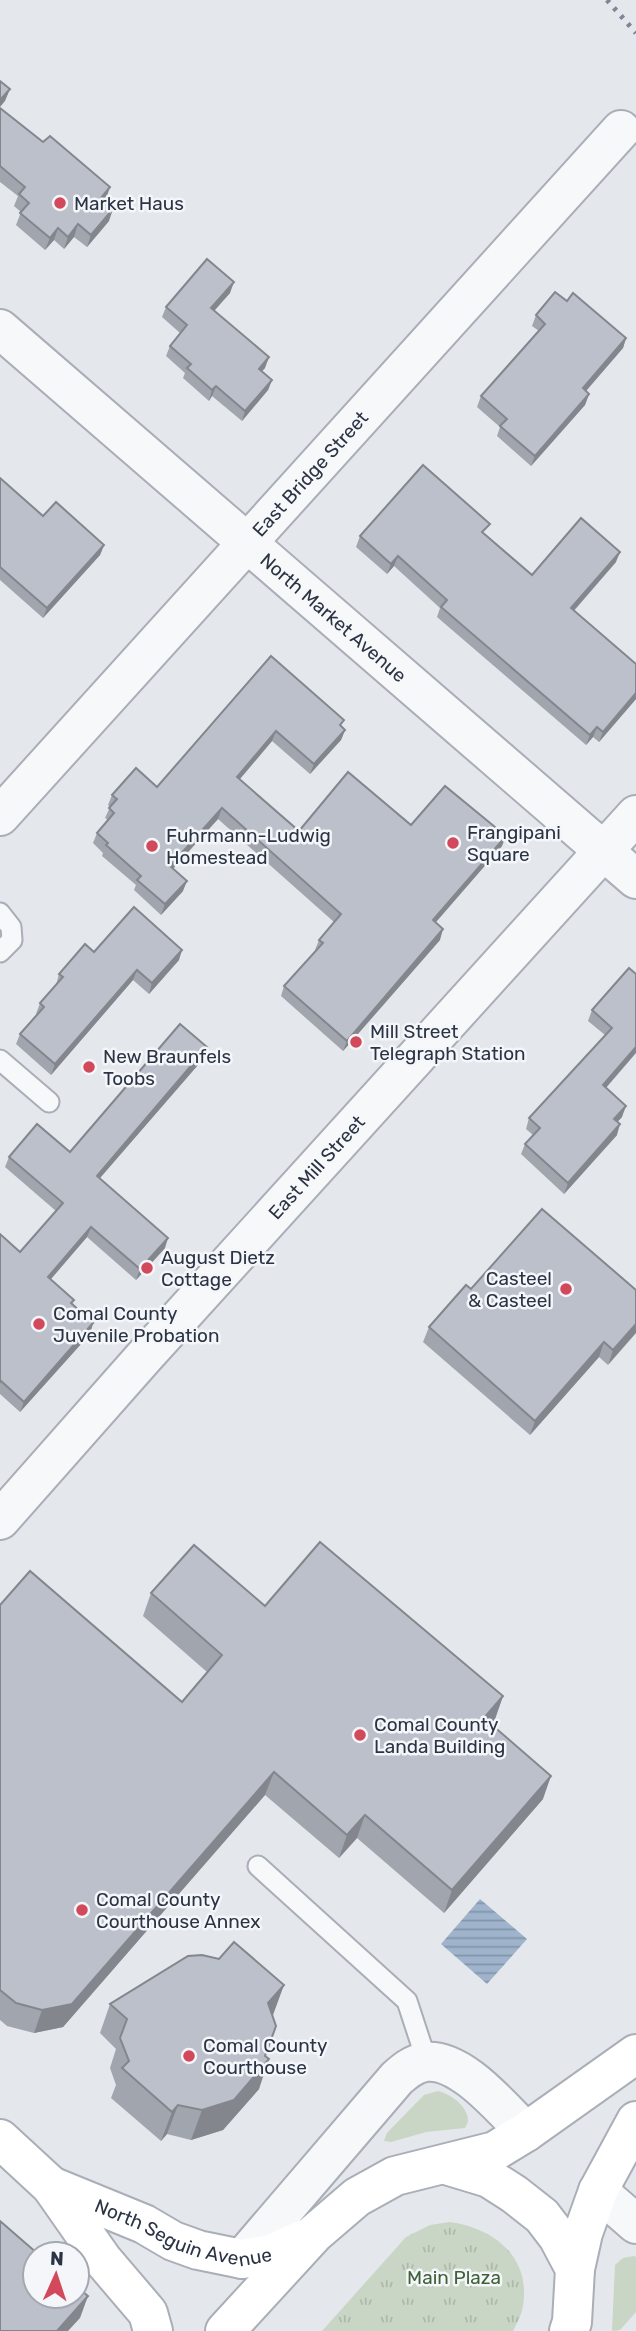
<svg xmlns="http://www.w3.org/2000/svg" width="636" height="2331" viewBox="0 0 636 2331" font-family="Rubik,sans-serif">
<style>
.green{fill:#c9d6c5}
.park{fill:url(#park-tufts)}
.water{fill:url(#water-rules)}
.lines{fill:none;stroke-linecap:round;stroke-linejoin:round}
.service-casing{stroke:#a9aeb7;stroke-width:23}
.minor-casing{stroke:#a9aeb7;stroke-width:42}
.secondary-casing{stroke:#a9aeb7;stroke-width:42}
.service{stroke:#f7f8fa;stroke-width:19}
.minor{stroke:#f7f8fa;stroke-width:38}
.secondary{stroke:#fff;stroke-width:38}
.rail{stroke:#7d8696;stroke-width:5;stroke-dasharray:3.5 7;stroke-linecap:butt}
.wall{fill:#a1a5ae}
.shaded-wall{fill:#83868d}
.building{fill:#bbc0ca;stroke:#83868d;stroke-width:2}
.poi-dot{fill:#d1495b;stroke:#f4f6f9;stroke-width:2.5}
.labels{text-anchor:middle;stroke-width:5;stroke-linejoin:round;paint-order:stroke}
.poi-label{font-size:19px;fill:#2b3445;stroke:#f4f6f9;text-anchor:start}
.street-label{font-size:19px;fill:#2b3445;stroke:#f4f6f9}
.park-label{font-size:19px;fill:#3f6138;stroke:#f4f6f9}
</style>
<defs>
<pattern id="park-tufts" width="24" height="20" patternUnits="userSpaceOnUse" patternTransform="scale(1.75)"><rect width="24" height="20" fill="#c9d6c5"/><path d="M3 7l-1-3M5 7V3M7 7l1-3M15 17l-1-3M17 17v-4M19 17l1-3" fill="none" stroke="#adb8ab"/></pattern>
<pattern id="water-rules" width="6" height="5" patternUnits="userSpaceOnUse" patternTransform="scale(1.75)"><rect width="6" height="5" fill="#9fb4cc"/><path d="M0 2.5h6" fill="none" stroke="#8293a7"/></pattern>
</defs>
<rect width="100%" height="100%" fill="#e4e7ec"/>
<g class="green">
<path d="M 438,2091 C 451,2094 469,2107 468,2122 L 465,2128 L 426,2132 L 391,2142 L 384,2141 L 387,2133 L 424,2095 Z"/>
<path d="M 634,2256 L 636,2257 L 636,2312 L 620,2330 L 612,2331 L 615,2265 L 623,2258 Z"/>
</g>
<path class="park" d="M 450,2222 C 494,2228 531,2257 523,2306 C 522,2314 517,2323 513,2331 L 322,2331 L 406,2237 L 430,2225 Z"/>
<path class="water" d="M 480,1899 L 527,1939 L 487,1984 L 441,1944 Z"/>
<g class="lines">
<g class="service-casing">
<g id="service">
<path d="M 0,913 L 11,927 L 12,940 L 0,952"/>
<path d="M 0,1060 L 49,1102"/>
<path d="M 258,1866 L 407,2001 L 427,2062"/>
</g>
</g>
<g class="minor-casing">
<g id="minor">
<path id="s1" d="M 0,329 L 636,879"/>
<path id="s2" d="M 0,816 L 621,130"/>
<path id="s3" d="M 0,1520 L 144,1357 L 636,815"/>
<path d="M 598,2191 L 636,2224"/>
<path d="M 242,2259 L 397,2078 C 405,2071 413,2064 425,2062 C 461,2057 503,2110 526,2132"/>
</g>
</g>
<g class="secondary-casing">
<g id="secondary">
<path d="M 0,2139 L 51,2186 L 102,2259 L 148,2313 L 153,2331"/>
<path d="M 446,2165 L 489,2178 L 514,2194 L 542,2216 L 558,2237 L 575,2269 L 572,2322 L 569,2331"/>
<path id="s4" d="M 51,2186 L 144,2224 L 173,2241 L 198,2250 L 242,2259 L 271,2254 L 304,2239"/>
<path d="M 575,2269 L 583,2233 L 598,2191 L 636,2121"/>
<path d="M 225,2331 L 315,2233 L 357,2197 L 395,2176 L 495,2151 L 526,2132 L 636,2054"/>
</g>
</g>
<use href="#service" class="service"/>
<use href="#minor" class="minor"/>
<use href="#secondary" class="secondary"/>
<path class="rail" d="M 607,0 L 636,33"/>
</g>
<g class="wall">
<path d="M 0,108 L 106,199 L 104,201 L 109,221 L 87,247 L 74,237 L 64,249 L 54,240 L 45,250 L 16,225 L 21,212 L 14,206 L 18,196 L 0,182 Z"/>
<path d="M 230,293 L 214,310 L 265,368 L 262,371 L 272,380 L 268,390 L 242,421 L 212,396 L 209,401 L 183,378 L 185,373 L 166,356 L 170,346 L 180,333 L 162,317 L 166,307 Z"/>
<path d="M 567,301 L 626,338 L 623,348 L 586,391 L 589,394 L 585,405 L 531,466 L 497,436 L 500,427 L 477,407 L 481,396 L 539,331 L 532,326 L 536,315 Z"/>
<path d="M 0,478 L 43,516 L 104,545 L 100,555 L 43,618 L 0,580 Z"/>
<path d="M 486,535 L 532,575 L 616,562 L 574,611 L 636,664 L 636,699 L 599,742 L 593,737 L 586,745 L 437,617 L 440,608 L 394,566 L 387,574 L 356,547 L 360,536 Z"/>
<path d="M 271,656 L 345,730 L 341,740 L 310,774 L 272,741 L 240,779 L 299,831 L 411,825 L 502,846 L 436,922 L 440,940 L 343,1051 L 281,996 L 284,986 L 316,951 L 315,950 L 319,940 L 334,922 L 218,819 L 173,869 L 183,891 L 161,915 L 134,890 L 136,885 L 102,856 L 103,853 L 93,843 L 97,833 L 108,820 L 105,818 L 110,807 L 108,805 L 112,795 L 157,787 Z"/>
<path d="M 94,952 L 179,960 L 149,994 L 133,980 L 51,1075 L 16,1044 L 20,1034 L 37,1014 L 36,1014 L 40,1003 L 56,985 L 59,974 Z"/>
<path d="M 629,968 L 606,1088 L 622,1117 L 617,1122 L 617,1135 L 564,1194 L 521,1154 L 525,1144 L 533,1135 L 526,1129 L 529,1118 L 605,1035 L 588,1021 L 592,1010 Z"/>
<path d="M 207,1047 L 204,1058 L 100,1178 L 165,1248 L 136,1280 L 87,1237 L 51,1279 L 72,1305 L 93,1323 L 90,1334 L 20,1412 L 0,1394 L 0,1234 L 20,1252 L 56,1211 L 5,1167 L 9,1157 L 70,1152 Z"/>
<path d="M 471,1289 L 636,1290 L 608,1365 L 599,1357 L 530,1435 L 423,1342 L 429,1327 Z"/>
<path d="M 151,1593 L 265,1606 L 503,1696 L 495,1719 L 491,1724 L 543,1799 L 444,1913 L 357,1838 L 339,1858 L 265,1795 L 63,2027 L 34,2033 L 7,2026 L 0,2020 L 0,1605 L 182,1702 L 207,1672 L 143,1616 Z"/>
<path d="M 110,2004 L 273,2015 L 259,2089 L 223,2130 L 191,2140 L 167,2134 L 161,2141 L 111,2098 L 116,2085 L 110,2068 L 116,2049 L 100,2033 Z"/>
</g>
<g class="shaded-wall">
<path d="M 10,89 L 5,101 L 0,107 L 0,100 Z"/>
<path d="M 110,187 L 106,199 L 96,211 L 100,199 Z"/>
<path d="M 113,209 L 109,221 L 87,247 L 91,235 Z"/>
<path d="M 78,224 L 74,237 L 64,249 L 68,237 Z"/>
<path d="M 58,228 L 54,240 L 45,250 L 50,238 Z"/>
<path d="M 234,282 L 230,293 L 208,318 L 211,308 Z"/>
<path d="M 626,338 L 623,348 L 579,399 L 583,388 Z"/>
<path d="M 269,357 L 265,368 L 255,379 L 259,369 Z"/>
<path d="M 272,380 L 268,390 L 242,421 L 245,411 Z"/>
<path d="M 216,386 L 212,396 L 209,401 L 212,390 Z"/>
<path d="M 589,394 L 585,405 L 531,466 L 535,456 Z"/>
<path d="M 104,545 L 100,555 L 43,618 L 47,608 Z"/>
<path d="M 620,552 L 616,562 L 567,618 L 571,608 Z"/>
<path d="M 398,556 L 394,566 L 387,574 L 391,564 Z"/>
<path d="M 636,693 L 636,699 L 599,742 L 603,732 Z"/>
<path d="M 597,727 L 593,737 L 586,745 L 590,735 Z"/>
<path d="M 345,730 L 341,740 L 310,774 L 314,764 Z"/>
<path d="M 276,731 L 272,741 L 233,787 L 237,777 Z"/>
<path d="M 222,808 L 218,819 L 166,876 L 170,866 Z"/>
<path d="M 506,836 L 502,846 L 429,930 L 433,920 Z"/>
<path d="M 187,881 L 183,891 L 161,915 L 165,904 Z"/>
<path d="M 443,929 L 440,940 L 343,1051 L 347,1041 Z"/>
<path d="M 182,950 L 179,960 L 149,994 L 152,983 Z"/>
<path d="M 137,970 L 133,980 L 51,1075 L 55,1064 Z"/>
<path d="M 207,1047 L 204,1058 L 93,1186 L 97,1176 Z"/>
<path d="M 636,1047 L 636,1053 L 599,1096 L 603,1085 Z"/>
<path d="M 626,1106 L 622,1117 L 611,1129 L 614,1119 Z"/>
<path d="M 620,1124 L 617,1135 L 564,1194 L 568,1183 Z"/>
<path d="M 91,1227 L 87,1237 L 44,1287 L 48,1277 Z"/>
<path d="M 168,1238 L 165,1248 L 136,1280 L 140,1269 Z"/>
<path d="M 93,1323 L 90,1334 L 20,1412 L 24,1402 Z"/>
<path d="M 636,1324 L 636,1333 L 608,1365 L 613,1350 Z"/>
<path d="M 604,1342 L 599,1357 L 530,1435 L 535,1421 Z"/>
<path d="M 503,1696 L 495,1719 L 476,1741 L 484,1718 Z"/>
<path d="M 274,1772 L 265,1795 L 63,2027 L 34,2033 L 42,2010 Z"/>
<path d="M 551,1776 L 543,1799 L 444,1913 L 452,1890 Z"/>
<path d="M 365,1815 L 357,1838 L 339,1858 L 347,1835 Z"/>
<path d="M 284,1985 L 273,2015 L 257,2033 L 268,2003 Z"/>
<path d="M 269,2059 L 259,2089 L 223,2130 L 191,2140 L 202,2110 Z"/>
<path d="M 178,2105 L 167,2134 L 161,2141 L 172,2112 Z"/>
<path d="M 88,2296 L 80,2318 L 68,2331 L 57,2331 Z"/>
</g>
<g class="building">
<path d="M 0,81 L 10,89 L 0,100 Z"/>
<path d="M 0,108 L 43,142 L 50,136 L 110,187 L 100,199 L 113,209 L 91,235 L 78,224 L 68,237 L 58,228 L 50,238 L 20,213 L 29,203 L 19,194 L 25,187 L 0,166 Z"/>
<path d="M 207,259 L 234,282 L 211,308 L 269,357 L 259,369 L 272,380 L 245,411 L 216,386 L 212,390 L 187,368 L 191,364 L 170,346 L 187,325 L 166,307 Z"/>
<path d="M 555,292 L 567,301 L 573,293 L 626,338 L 583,388 L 589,394 L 535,456 L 500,426 L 507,419 L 481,396 L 545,324 L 536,315 Z"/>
<path d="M 423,465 L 490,524 L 482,532 L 532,575 L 581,518 L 620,552 L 571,608 L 636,664 L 636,693 L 603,732 L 597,727 L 590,735 L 441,607 L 447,600 L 398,556 L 391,564 L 360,536 Z"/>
<path d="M 0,478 L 43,516 L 56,502 L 104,545 L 47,608 L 0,567 Z"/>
<path d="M 271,656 L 344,720 L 340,725 L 345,730 L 314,764 L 276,731 L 237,777 L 299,831 L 348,772 L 411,825 L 445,786 L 506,836 L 433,920 L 443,929 L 347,1041 L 284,986 L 323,943 L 319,940 L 341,914 L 222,808 L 170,866 L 187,881 L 165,904 L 137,880 L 141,876 L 106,845 L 108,843 L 97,833 L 114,813 L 109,808 L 117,799 L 112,795 L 136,768 L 157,787 Z"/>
<path d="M 134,907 L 182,950 L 152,983 L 137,970 L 55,1064 L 20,1034 L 44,1007 L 40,1003 L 63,977 L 59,974 L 85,944 L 94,952 Z"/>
<path d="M 629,968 L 636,974 L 636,1047 L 603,1085 L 626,1106 L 614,1119 L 620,1124 L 568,1183 L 525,1144 L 540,1128 L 529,1118 L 612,1028 L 592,1010 Z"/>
<path d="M 180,1024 L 207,1047 L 97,1176 L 168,1238 L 140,1269 L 91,1227 L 48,1277 L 74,1300 L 71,1303 L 93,1323 L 24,1402 L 1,1381 L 0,1382 L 0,1234 L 20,1252 L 63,1203 L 9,1157 L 37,1124 L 70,1152 Z"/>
<path d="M 542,1209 L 636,1290 L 636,1324 L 613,1350 L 604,1342 L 535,1421 L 429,1327 L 466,1285 L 471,1289 Z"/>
<path d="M 320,1542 L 503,1696 L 484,1718 L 551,1776 L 452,1890 L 365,1815 L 347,1835 L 274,1772 L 72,2004 L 42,2010 L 16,2003 L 0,1990 L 0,1605 L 30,1571 L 182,1702 L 222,1655 L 151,1593 L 194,1545 L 265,1606 Z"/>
<path d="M 234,1942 L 284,1985 L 268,2003 L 276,2026 L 265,2056 L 269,2059 L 234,2100 L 202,2110 L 178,2105 L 172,2112 L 122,2068 L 129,2061 L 120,2038 L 127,2019 L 110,2004 L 188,1956 L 202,1955 L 219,1959 Z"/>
<path d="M 0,2221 L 38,2254 L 35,2254 L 35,2296 L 77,2296 L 77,2287 L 88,2296 L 57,2331 L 0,2331 Z"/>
</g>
<g class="poi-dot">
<circle cx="60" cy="203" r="7"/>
<circle cx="453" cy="843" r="7"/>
<circle cx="152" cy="846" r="7"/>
<circle cx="356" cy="1042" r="7"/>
<circle cx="89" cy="1067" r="7"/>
<circle cx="147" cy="1268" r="7"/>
<circle cx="566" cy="1289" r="7"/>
<circle cx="39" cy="1324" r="7"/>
<circle cx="360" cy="1735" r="7"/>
<circle cx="82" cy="1910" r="7"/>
<circle cx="189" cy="2056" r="7"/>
</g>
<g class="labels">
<g class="poi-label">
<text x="74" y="210">Market Haus</text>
<text x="467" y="839">Frangipani<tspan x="467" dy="22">Square</tspan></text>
<text x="166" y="842">Fuhrmann-Ludwig<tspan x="166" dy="22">Homestead</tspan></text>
<text x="370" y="1038">Mill Street<tspan x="370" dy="22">Telegraph Station</tspan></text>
<text x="103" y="1063">New Braunfels<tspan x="103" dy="22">Toobs</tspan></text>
<text x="161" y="1264">August Dietz<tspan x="161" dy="22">Cottage</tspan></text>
<text x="552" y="1285" text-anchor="end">Casteel<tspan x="552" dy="22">&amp; Casteel</tspan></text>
<text x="53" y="1320">Comal County<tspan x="53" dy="22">Juvenile Probation</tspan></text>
<text x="374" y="1731">Comal County<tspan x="374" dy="22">Landa Building</tspan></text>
<text x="96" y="1906">Comal County<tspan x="96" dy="22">Courthouse Annex</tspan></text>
<text x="203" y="2052">Comal County<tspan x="203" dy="22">Courthouse</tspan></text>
</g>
<g class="street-label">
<text dy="7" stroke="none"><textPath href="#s2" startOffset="462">East Bridge Street</textPath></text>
<text dy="7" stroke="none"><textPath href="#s1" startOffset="441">North Market Avenue</textPath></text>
<text dy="7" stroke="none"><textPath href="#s3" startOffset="474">East Mill Street</textPath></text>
<text dy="7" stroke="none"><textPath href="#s4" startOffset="142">North Seguin Avenue</textPath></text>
</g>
<g class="park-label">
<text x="454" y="2284">Main Plaza</text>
</g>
</g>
<g transform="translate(56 2275) rotate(3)"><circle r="33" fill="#f4f6f9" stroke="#a4a8b1" stroke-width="2"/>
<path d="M0-5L12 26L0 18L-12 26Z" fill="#d1495b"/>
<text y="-10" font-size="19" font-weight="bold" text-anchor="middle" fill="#2b3445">N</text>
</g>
</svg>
